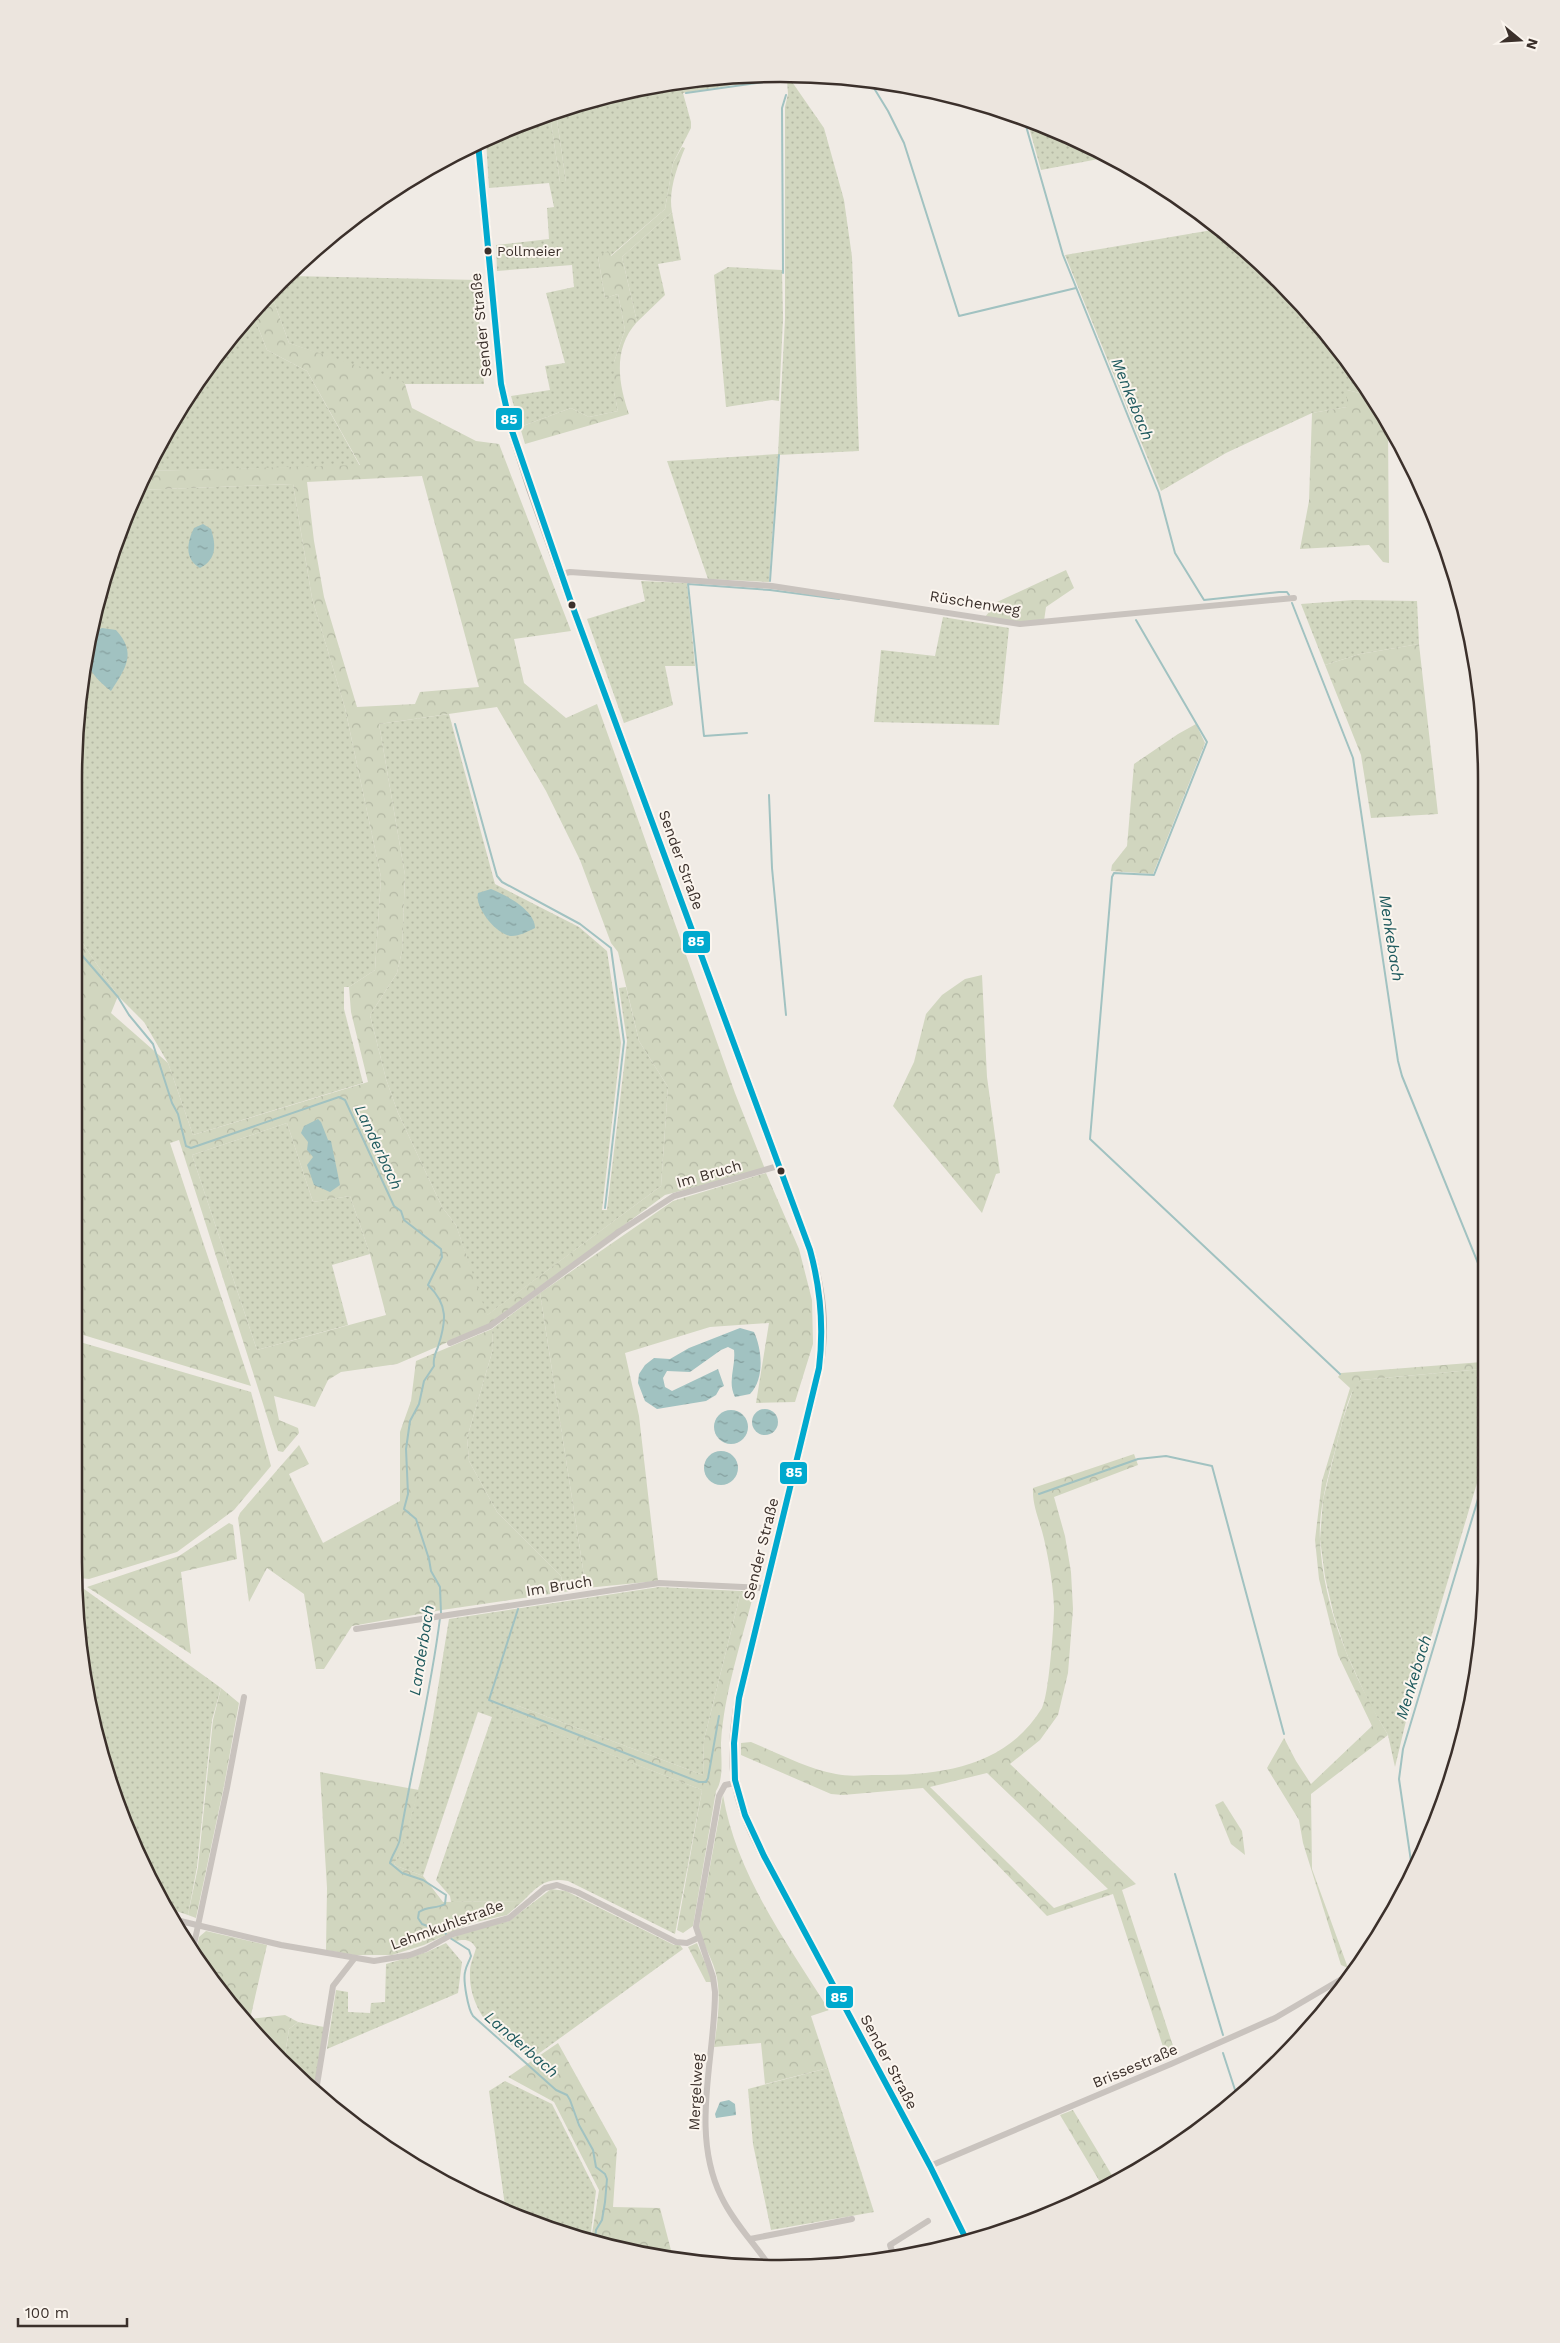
<svg xmlns="http://www.w3.org/2000/svg" width="1560" height="2343" viewBox="0 0 1560 2343" font-family="'Work Sans',sans-serif">
<style>
.grass{fill:url(#grass-dots)}
.forest{fill:url(#forest-crowns);fill-rule:evenodd}
.water{fill:url(#water-ripples)}
.lines{fill:none;stroke-linecap:round;stroke-linejoin:round}
.stream{stroke:#a1c2c1;stroke-width:2}
.minor{stroke:#c9c3be;stroke-width:6}
.secondary{stroke:#bab3ae;stroke-width:9}
.bus-1-casing{stroke:#fbf5ee;stroke-width:10}
.bus-1{stroke:#00a9ce;stroke-width:6}
.bus-dot{fill:#3b302b;stroke:#fbf5ee;stroke-width:2}
.labels{text-anchor:middle;stroke-width:4;stroke-linejoin:round;paint-order:stroke}
.bus-label{font-size:14px;fill:#3b302b;stroke:#fbf5ee;text-anchor:start}
.street-label{font-size:15px;fill:#3b302b;stroke:#fbf5ee}
.water-label{font-size:16px;font-style:italic;fill:#1f5a5e;stroke:#fbf5ee}
.rim{fill:none;stroke:#3b302b;stroke-width:2.5}
.line-badge{stroke:#fbf5ee;stroke-width:2}
.badge-label{font-size:14px;text-anchor:middle;font-weight:bold;fill:#fff}
</style>
<defs>
<pattern id="grass-dots" width="8" height="8" patternUnits="userSpaceOnUse" patternTransform="scale(1.25)"><rect width="8" height="8" fill="#d1d6bf"/><path d="M2 2h.1M6 6h.1" fill="none" stroke="#b4b8a4" stroke-width="1.8" stroke-linecap="round"/></pattern>
<pattern id="forest-crowns" width="20" height="18" patternUnits="userSpaceOnUse" patternTransform="scale(1.25)"><rect width="20" height="18" fill="#d1d6bf"/><path d="M2 6a3 3 0 1 1 6 0M12 15a3 3 0 1 1 6 0" fill="none" stroke="#b4b8a4"/></pattern>
<pattern id="water-ripples" width="26" height="14" patternUnits="userSpaceOnUse" patternTransform="scale(1.25)"><rect width="26" height="14" fill="#a1c2c1"/><path d="M2 4q2-2 4 0t4 0M15 11q2-2 4 0t4 0" fill="none" stroke="#849e9d"/></pattern>
</defs>
<rect width="100%" height="100%" fill="#f0ebe5"/>
<g class="grass">
<path d="M 734,75 L 745,76 L 746,83 L 683,93 L 691,122 L 691,128 L 673,163 L 665,209 L 610,256 L 598,257 L 605,298 L 618,294 L 625,330 L 614,362 L 614,392 L 618,411 L 589,417 L 571,408 L 520,427 L 511,396 L 550,390 L 545,366 L 565,363 L 546,293 L 574,287 L 572,265 L 497,271 L 496,245 L 549,239 L 547,208 L 554,207 L 549,183 L 489,188 L 486,140 L 550,116 L 560,182 L 566,182 L 556,113 L 597,98 Z"/>
<path d="M 790,79 L 824,128 L 844,200 L 852,257 L 859,451 L 778,455 L 769,582 L 708,579 L 667,461 L 778,454 L 785,319 L 785,107 L 788,94 L 787,80 Z"/>
<path d="M 1027,120 L 1109,157 L 1041,170 Z"/>
<path d="M 672,212 L 681,260 L 658,264 L 665,295 L 637,322 L 622,257 Z"/>
<path d="M 1218,229 L 1246,249 L 1340,350 L 1368,395 L 1347,390 L 1347,407 L 1312,413 L 1226,453 L 1161,491 L 1065,255 Z"/>
<path d="M 728,267 L 782,270 L 783,319 L 779,401 L 772,400 L 726,407 L 714,275 Z"/>
<path d="M 290,276 L 479,280 L 478,306 L 484,384 L 405,384 L 289,343 L 271,294 Z"/>
<path d="M 252,312 L 267,350 L 307,371 L 360,466 L 145,471 Z"/>
<path d="M 293,484 L 312,598 L 345,708 L 381,877 L 375,970 L 349,987 L 344,987 L 344,1009 L 363,1083 L 193,1135 L 168,1063 L 144,1022 L 118,996 L 80,939 L 80,688 L 111,553 L 137,490 Z"/>
<path d="M 641,581 L 687,583 L 695,666 L 665,666 L 673,705 L 624,723 L 587,619 L 645,601 Z"/>
<path d="M 1354,600 L 1417,601 L 1419,644 L 1360,654 L 1325,665 L 1301,604 Z"/>
<path d="M 943,617 L 1009,628 L 999,725 L 874,722 L 881,650 L 935,656 Z"/>
<path d="M 449,714 L 495,884 L 579,927 L 607,951 L 621,1043 L 602,1210 L 607,1210 L 627,1041 L 619,988 L 626,987 L 639,1041 L 668,1087 L 661,1186 L 486,1316 L 456,1225 L 442,1207 L 398,1113 L 386,1079 L 370,1015 L 397,973 L 402,951 L 405,875 L 379,724 Z"/>
<path d="M 287,1123 L 313,1202 L 350,1196 L 370,1254 L 332,1265 L 348,1325 L 257,1350 L 192,1155 Z"/>
<path d="M 540,1293 L 586,1588 L 564,1592 L 561,1576 L 497,1512 L 469,1461 L 467,1438 L 493,1349 L 492,1329 Z"/>
<path d="M 1482,1369 L 1481,1479 L 1477,1483 L 1406,1721 L 1395,1767 L 1388,1735 L 1369,1703 L 1346,1652 L 1334,1616 L 1325,1577 L 1320,1539 L 1323,1500 L 1343,1419 L 1355,1384 L 1361,1380 Z"/>
<path d="M 80,1586 L 221,1688 L 212,1720 L 197,1867 L 188,1915 L 170,1909 L 111,1790 L 80,1655 Z"/>
<path d="M 659,1587 L 741,1591 L 704,1740 L 703,1775 L 516,1705 L 512,1716 L 702,1790 L 675,1934 L 568,1881 C 546,1877 538,1886 523,1901 L 451,1902 L 450,1896 L 436,1880 L 492,1717 L 478,1712 L 423,1876 L 394,1865 C 426,1787 435,1702 449,1619 Z"/>
<path d="M 551,1889 L 566,1891 L 674,1945 L 680,1945 L 683,1949 L 534,2057 C 499,2043 468,2011 470,1971 C 470,1964 474,1956 476,1948 C 471,1939 465,1939 455,1941 L 451,1938 L 472,1930 L 509,1921 Z"/>
<path d="M 446,1943 L 462,1962 L 458,1993 L 327,2049 L 336,1990 L 348,1992 L 348,2012 L 370,2013 L 371,2003 L 385,2002 L 386,1964 L 427,1952 Z"/>
<path d="M 298,2022 L 324,2027 L 314,2090 L 284,2062 L 289,2029 Z"/>
<path d="M 828,2068 L 874,2212 L 771,2230 L 753,2144 L 748,2089 Z"/>
<path d="M 505,2081 L 552,2104 L 596,2191 L 590,2240 L 506,2213 L 489,2091 Z"/>
</g>
<g class="forest">
<path d="M 745,76 L 780,77 L 784,78 L 746,83 Z"/>
<path d="M 556,113 L 566,182 L 560,182 L 550,116 Z"/>
<path d="M 682,147 L 685,148 C 677,167 668,191 672,212 L 622,257 L 637,322 C 613,348 618,383 629,414 L 525,444 L 520,427 L 571,408 L 589,417 L 618,411 L 614,392 L 614,362 L 625,330 L 618,294 L 605,298 L 598,257 L 608,251 L 611,256 L 665,209 L 673,163 Z"/>
<path d="M 271,294 L 289,343 L 400,380 L 405,384 L 412,408 L 476,441 L 499,444 L 571,631 L 514,639 L 524,683 L 566,718 L 597,704 L 735,1093 L 765,1169 L 665,1195 L 490,1324 L 397,1364 L 341,1372 L 328,1380 L 315,1407 L 274,1396 L 279,1420 L 298,1428 L 299,1433 L 283,1452 L 278,1451 L 179,1140 L 170,1143 L 251,1386 L 80,1334 L 80,939 L 118,996 L 111,1013 L 168,1063 L 193,1135 L 368,1082 L 351,1012 L 349,987 L 375,970 L 381,877 L 345,708 L 312,598 L 293,484 L 137,490 L 145,471 L 360,465 L 307,371 L 267,350 L 252,312 ZM 422,476 L 479,687 L 420,692 L 415,704 L 357,707 L 324,597 L 314,541 L 307,482 ZM 497,707 L 546,791 L 580,860 L 611,943 L 618,952 L 639,1041 L 668,1087 L 661,1186 L 487,1315 L 456,1225 L 442,1207 L 398,1113 L 386,1079 L 370,1015 L 397,973 L 402,951 L 405,875 L 379,724 ZM 287,1123 L 313,1202 L 350,1196 L 370,1254 L 386,1315 L 257,1350 L 192,1155 Z"/>
<path d="M 1347,390 L 1368,395 L 1388,426 L 1389,563 L 1383,562 L 1369,545 L 1300,549 L 1309,501 L 1312,413 L 1347,407 Z"/>
<path d="M 1066,570 L 1074,588 L 1046,607 L 1044,621 L 1018,623 L 985,617 L 997,602 Z"/>
<path d="M 1419,644 L 1438,814 L 1371,818 L 1361,755 L 1325,665 L 1360,654 Z"/>
<path d="M 1196,724 L 1205,743 L 1153,874 L 1111,871 L 1112,865 L 1127,846 L 1134,764 L 1178,734 Z"/>
<path d="M 982,975 L 987,1077 L 1000,1173 L 996,1174 L 982,1213 L 893,1106 L 914,1062 L 926,1014 L 942,995 L 965,979 Z"/>
<path d="M 766,1173 L 799,1249 L 812,1300 L 813,1344 L 795,1402 L 756,1403 L 769,1323 L 710,1327 L 625,1353 L 639,1416 L 658,1581 L 586,1588 L 540,1293 L 673,1201 Z"/>
<path d="M 492,1329 L 493,1349 L 467,1438 L 469,1461 L 497,1512 L 561,1576 L 564,1592 L 442,1610 L 352,1626 L 324,1669 L 316,1669 L 304,1594 L 267,1568 L 249,1602 L 238,1518 L 240,1513 L 299,1445 L 309,1464 L 289,1474 L 323,1543 L 400,1501 L 400,1432 L 411,1401 L 416,1361 Z"/>
<path d="M 80,1342 L 251,1392 L 271,1466 L 234,1510 L 177,1552 L 89,1579 L 80,1578 Z"/>
<path d="M 1482,1362 L 1482,1369 L 1361,1380 C 1349,1388 1342,1424 1338,1439 C 1330,1471 1318,1506 1320,1540 C 1323,1609 1353,1676 1388,1735 L 1311,1794 L 1312,1869 L 1348,1968 L 1341,1965 L 1303,1843 L 1299,1820 L 1267,1768 L 1284,1738 L 1296,1761 L 1311,1784 L 1372,1726 L 1338,1655 L 1319,1579 L 1315,1540 L 1322,1481 L 1350,1388 L 1338,1377 L 1341,1373 Z"/>
<path d="M 1134,1454 L 1138,1465 L 1054,1497 L 1065,1536 L 1071,1572 L 1073,1609 L 1068,1673 L 1058,1715 L 1040,1740 L 1010,1764 L 1136,1884 L 1122,1890 L 1176,2055 L 1167,2059 L 1113,1894 L 1047,1916 L 923,1788 L 843,1795 L 831,1794 L 741,1755 L 741,1743 L 751,1742 C 778,1753 808,1769 836,1774 C 849,1777 865,1775 878,1775 C 941,1775 1006,1767 1042,1708 C 1049,1696 1054,1623 1054,1607 C 1053,1584 1049,1561 1044,1539 C 1040,1521 1032,1506 1033,1488 ZM 987,1773 L 1108,1889 L 1054,1908 L 930,1787 Z"/>
<path d="M 229,1523 L 233,1525 L 237,1559 L 181,1572 L 191,1654 L 87,1587 L 179,1556 Z"/>
<path d="M 741,1591 L 754,1592 C 742,1641 724,1692 721,1743 C 721,1758 724,1779 716,1791 L 693,1926 L 683,1933 L 677,1930 L 702,1790 L 511,1716 L 516,1705 L 703,1775 L 704,1740 Z"/>
<path d="M 221,1688 L 239,1703 L 224,1786 L 196,1918 L 188,1915 L 198,1867 L 213,1720 Z"/>
<path d="M 320,1772 L 419,1790 L 404,1841 L 394,1865 L 423,1876 L 443,1902 L 523,1901 L 507,1915 L 472,1923 L 424,1945 L 392,1955 L 354,1955 L 326,1950 L 327,1888 Z"/>
<path d="M 723,1795 C 736,1874 787,1943 829,2010 L 811,2016 L 828,2068 L 765,2084 L 761,2043 L 714,2047 C 717,2025 721,2001 717,1978 C 714,1960 702,1945 699,1927 Z"/>
<path d="M 1223,1801 L 1242,1831 L 1245,1855 L 1231,1844 L 1215,1805 Z"/>
<path d="M 206,1931 L 267,1945 L 250,2019 L 285,2015 L 298,2022 L 289,2029 L 284,2061 L 242,2019 L 245,2019 L 241,2018 L 195,1958 L 199,1937 Z"/>
<path d="M 697,1943 L 711,1977 L 712,1982 L 706,1982 L 688,1947 Z"/>
<path d="M 558,2043 L 617,2149 L 613,2207 L 660,2208 L 672,2254 L 653,2257 L 642,2256 L 591,2240 L 599,2190 L 554,2102 L 508,2077 Z"/>
<path d="M 1073,2110 L 1116,2182 L 1103,2187 L 1060,2115 Z"/>
</g>
<g class="water">
<path d="M 203,524 L 211,529 C 216,545 217,559 200,568 C 184,559 187,542 194,528 Z"/>
<path d="M 102,628 L 116,630 C 137,653 126,668 111,691 C 85,670 85,663 93,632 Z"/>
<path d="M 491,889 C 506,895 535,910 535,928 C 529,931 519,936 512,936 C 497,936 474,907 478,893 Z"/>
<path d="M 318,1119 L 321,1122 L 328,1140 L 331,1141 L 340,1185 L 330,1192 L 314,1185 L 307,1165 L 313,1157 L 307,1150 L 308,1142 L 301,1133 L 304,1126 Z"/>
<path d="M 740,1328 L 754,1332 C 762,1349 765,1379 750,1394 L 735,1397 C 727,1381 736,1367 734,1350 L 728,1347 L 721,1350 L 690,1372 L 667,1371 L 663,1378 L 665,1387 L 672,1391 L 718,1369 L 724,1386 L 720,1388 L 716,1395 L 706,1401 L 657,1409 L 645,1401 L 638,1383 L 639,1374 L 645,1365 L 654,1358 L 670,1359 L 689,1348 Z"/>
<circle cx="765" cy="1422" r="13"/>
<circle cx="731" cy="1427" r="17"/>
<circle cx="721" cy="1468" r="17"/>
<path d="M 729,2100 L 735,2104 L 736,2115 L 716,2118 L 715,2114 L 720,2102 Z"/>
</g>
<g class="lines">
<g class="stream">
<path d="M 869,80 L 888,111 L 904,143 L 959,316 L 1076,288"/>
<path d="M 686,93 L 785,79"/>
<path d="M 1024,119 L 1063,255 L 1159,493 L 1175,553 L 1204,600 L 1279,592 L 1287,592 L 1289,595"/>
<path d="M 783,273 L 782,108 L 786,95"/>
<path d="M 770,581 L 779,455"/>
<path d="M 1292,603 L 1353,758 L 1398,1061 L 1402,1076 L 1482,1273"/>
<path d="M 1136,620 L 1207,742 L 1154,875 L 1114,873 L 1112,877 L 1090,1139 L 1340,1374"/>
<path d="M 455,724 L 497,876 L 502,882 L 580,924 L 611,948 L 624,1042 L 605,1208"/>
<path d="M 747,733 L 704,736 L 688,584 L 770,590 L 839,599"/>
<path d="M 769,795 L 772,868 L 786,1015"/>
<path d="M 80,953 L 118,997 L 129,1015 L 153,1044 L 172,1103 L 178,1114 L 186,1146 L 191,1148 L 339,1097 L 345,1100 L 394,1206 L 401,1211 L 404,1220 L 441,1249 L 442,1257 L 428,1285 C 449,1305 446,1322 438,1347 C 435,1354 433,1359 434,1366 L 424,1381 L 419,1404 L 410,1421 L 406,1449 L 408,1494 L 404,1509 L 416,1519 L 429,1559 L 431,1571 L 440,1587 L 441,1613"/>
<path d="M 1039,1494 L 1138,1459 L 1166,1456 L 1212,1466 L 1284,1734"/>
<path d="M 518,1609 L 489,1700 L 699,1782 L 706,1782 L 708,1778 L 719,1716"/>
<path d="M 440,1618 C 431,1692 412,1766 400,1838 C 399,1847 392,1854 390,1863 L 402,1873 L 423,1880 L 446,1895 L 445,1904 C 436,1909 427,1906 419,1912 L 418,1918 L 422,1924 L 444,1932 L 447,1935"/>
<path d="M 1175,1874 L 1223,2035"/>
<path d="M 1413,1875 L 1399,1779 L 1403,1749 L 1481,1489"/>
<path d="M 450,1938 L 469,1950 L 471,1956 C 469,1962 466,1966 465,1972 C 463,1981 468,2009 473,2016 L 556,2090 L 567,2095 L 570,2100 L 579,2125 L 593,2150 L 596,2167 L 605,2174 L 607,2179 L 605,2202 L 602,2220 L 596,2230 L 595,2241"/>
<path d="M 1223,2053 L 1238,2099"/>
</g>
<g class="minor">
<path d="M 562,574 L 570,572 L 772,586 L 1020,624 L 1294,598"/>
<path d="M 450,1343 L 490,1326 L 620,1231 L 674,1196 L 778,1166"/>
<path d="M 356,1629 L 659,1583 L 766,1588"/>
<path d="M 735,1783 L 725,1785 L 719,1796 L 696,1927 L 713,1977 L 715,1992 C 715,2059 690,2132 721,2196 C 733,2222 755,2244 771,2268"/>
<path d="M 176,1920 L 281,1945 L 374,1961 L 410,1955 L 426,1949 L 453,1934 L 509,1918 L 545,1888 L 557,1885 L 577,1892 L 676,1942 L 687,1943 L 698,1938"/>
<path d="M 192,1954 L 227,1788 L 244,1697"/>
<path d="M 316,2091 L 333,1986 L 354,1959"/>
<path d="M 930,2166 L 1171,2064 L 1275,2018 L 1345,1977"/>
<path d="M 750,2239 L 852,2219"/>
<path d="M 894,2257 L 890,2245 L 928,2221"/>
</g>
<path class="secondary" d="M 478,143 L 501,384 L 511,428 L 531,490 L 572,605 L 810,1250 C 822,1293 826,1324 819,1368 L 739,1698 C 728,1767 732,1794 764,1856 L 930,2166 L 968,2243"/>
<g class="bus-1-casing">
<path id="bus-1" d="M 478,143 L 501,384 L 511,428 L 572,605 L 810,1250 C 821,1290 824,1327 819,1368 L 739,1698 L 734,1743 L 735,1780 L 745,1815 L 764,1856 L 930,2166 L 968,2243"/>
</g>
<use href="#bus-1" class="bus-1"/>
</g>
<g class="bus-dot">
<circle cx="488" cy="251" r="4.5"/>
<circle cx="572" cy="605" r="4.5"/>
<circle cx="781" cy="1171" r="4.5"/>
</g>
<g class="labels">
<g class="bus-label">
<text x="497" y="256">Pollmeier</text>
</g>
<g class="street-label">
<text transform="translate(481 325) rotate(-96)" y="5">Sender Straße</text>
<text transform="translate(975 603) rotate(9)" y="5">Rüschenweg</text>
<text transform="translate(681 860) rotate(70)" y="5">Sender Straße</text>
<text transform="translate(709 1174) rotate(-16)" y="5">Im Bruch</text>
<text transform="translate(761 1549) rotate(-76)" y="5">Sender Straße</text>
<text transform="translate(559 1586) rotate(-9)" y="5">Im Bruch</text>
<text transform="translate(447 1925) rotate(-20)" y="5">Lehmkuhlstraße</text>
<text transform="translate(889 2062) rotate(62)" y="5">Sender Straße</text>
<text transform="translate(1135 2066) rotate(-23)" y="5">Brissestraße</text>
<text transform="translate(696 2092) rotate(-87)" y="5">Mergelweg</text>
</g>
<g class="water-label">
<text transform="translate(1133 399) rotate(68)" y="6">Menkebach</text>
<text transform="translate(1392 938) rotate(81)" y="6">Menkebach</text>
<text transform="translate(379 1147) rotate(65)" y="6">Landerbach</text>
<text transform="translate(421 1650) rotate(-81)" y="6">Landerbach</text>
<text transform="translate(1413 1677) rotate(-73)" y="6">Menkebach</text>
<text transform="translate(522 2044) rotate(41)" y="6">Landerbach</text>
</g>
</g>
<path d="M0 0H1560V2343H0ZM780 82H780A698 698 0 0 1 1478 780V1562A698 698 0 0 1 780 2260H780A698 698 0 0 1 82 1562V780A698 698 0 0 1 780 82Z" fill="#ece5de" fill-rule="evenodd"/>
<path class="rim" d="M780 82H780A698 698 0 0 1 1478 780V1562A698 698 0 0 1 780 2260H780A698 698 0 0 1 82 1562V780A698 698 0 0 1 780 82Z"/>
<g class="line-badge">
<rect x="495" y="407" width="28" height="24" rx="5" fill="#00a9ce"/>
<rect x="682" y="930" width="29" height="24" rx="5" fill="#00a9ce"/>
<rect x="779" y="1461" width="29" height="24" rx="5" fill="#00a9ce"/>
<rect x="825" y="1985" width="29" height="24" rx="5" fill="#00a9ce"/>
</g>
<g class="badge-label">
<text x="509" y="424">85</text>
<text x="696" y="946">85</text>
<text x="794" y="1477">85</text>
<text x="839" y="2002">85</text>
</g>
<g transform="translate(1520 40) rotate(108)" stroke="#fbf5ee" stroke-width="4" paint-order="stroke">
<path d="M0-4L9 19L0 12L-9 19Z" fill="#3b302b"/>
<text y="-8" font-size="14" font-weight="bold" text-anchor="middle" fill="#3b302b">N</text>
</g>
<path d="M18 2318v8h109v-8" fill="none" stroke="#3b302b" stroke-width="2.5"/>
<text x="25" y="2318" font-size="15" fill="#3b302b" stroke="#fbf5ee" stroke-width="4" paint-order="stroke">100 m</text>
</svg>
